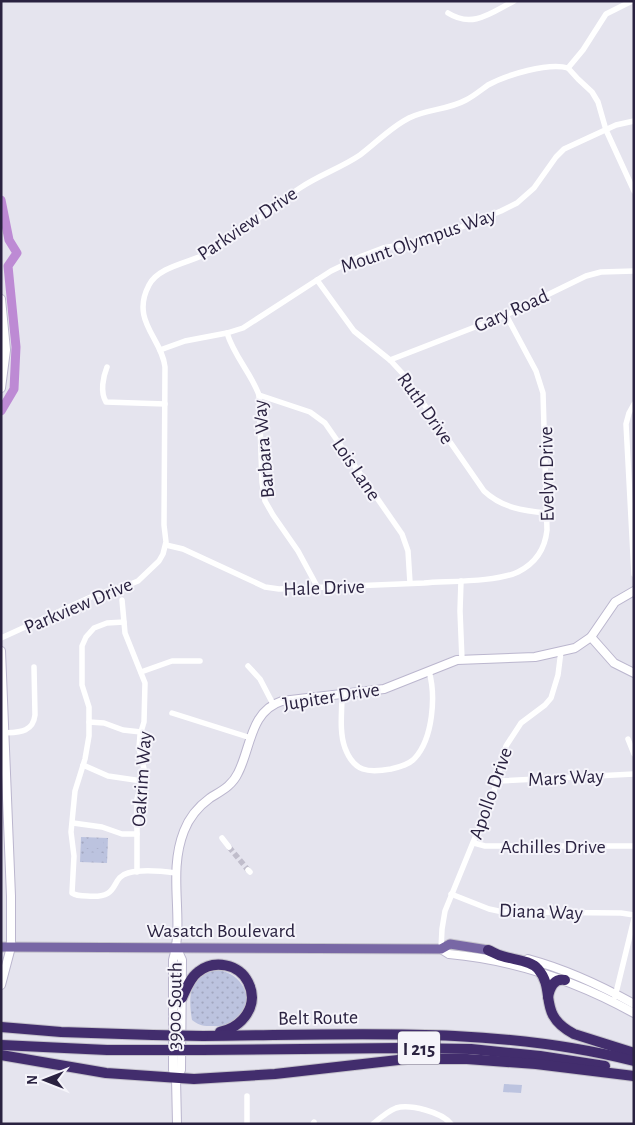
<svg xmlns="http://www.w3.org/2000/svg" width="635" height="1125" viewBox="0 0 635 1125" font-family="'Alegreya Sans',sans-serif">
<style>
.grass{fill:url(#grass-dots)}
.pitch{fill:#bcc3df}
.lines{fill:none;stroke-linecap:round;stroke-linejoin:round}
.river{stroke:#bd8ad4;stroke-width:9}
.street-tunnel{stroke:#c0bdcb;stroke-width:5.5;stroke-dasharray:5.5 3;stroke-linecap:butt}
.secondary-casing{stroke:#bbb6ce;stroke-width:10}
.primary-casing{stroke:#c3c1ca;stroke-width:11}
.highway-casing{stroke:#c3c1ca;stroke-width:12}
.street{stroke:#fff;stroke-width:5.5}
.secondary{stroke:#fff;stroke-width:8}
.primary{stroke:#7867a5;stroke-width:9}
.highway{stroke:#422d6d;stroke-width:10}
.highway-bridge-casing{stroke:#c3c1ca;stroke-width:12;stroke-linecap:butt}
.highway-bridge{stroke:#422d6d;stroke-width:10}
.labels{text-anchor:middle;stroke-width:4;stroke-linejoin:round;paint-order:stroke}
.shield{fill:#f5f4fa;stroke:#676178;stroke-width:1}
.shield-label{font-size:19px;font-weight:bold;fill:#2a2240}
.street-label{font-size:20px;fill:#2a2240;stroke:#f5f4fa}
</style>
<defs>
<pattern id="grass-dots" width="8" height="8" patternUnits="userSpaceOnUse" patternTransform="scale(1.25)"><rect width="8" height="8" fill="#bcc3df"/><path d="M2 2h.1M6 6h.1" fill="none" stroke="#a2a7c0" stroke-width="1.8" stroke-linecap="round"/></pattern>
</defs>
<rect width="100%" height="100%" fill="#e5e4ee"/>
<g class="grass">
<path d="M 81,837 L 108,838 L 107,863 L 80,862 Z"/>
<path d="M 218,970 C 251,975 259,1017 225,1026 C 222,1027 217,1026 213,1026 C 203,1026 200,1026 192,1020 C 188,996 189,973 218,970 Z"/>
</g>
<g class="pitch">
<path d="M 86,839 L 104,840 L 103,848 L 85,848 Z"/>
<path d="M 85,852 L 103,853 L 103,861 L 85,860 Z"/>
<path d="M 504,1084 L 522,1085 L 521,1093 L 503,1092 Z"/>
</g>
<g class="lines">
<path class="river" d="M 1,200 L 9,240 L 17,253 L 8,266 L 16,347 L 14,389 L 1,411"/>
<path class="street-tunnel" d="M 229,847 L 248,870"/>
<g class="secondary-casing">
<g id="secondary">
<path d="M 1,299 L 6,350 L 1,388"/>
<path d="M 591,637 L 614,663 L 634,673"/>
<path d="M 1,651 L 11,896 L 11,947 L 1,985"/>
<path d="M 441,949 L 449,954 C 515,960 576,981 634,1013"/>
<path d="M 528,959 C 565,969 600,985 634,1004"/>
<path d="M 176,1078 L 181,1070 L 182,960 L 176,947"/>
<path d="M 177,1124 L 176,1078 L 173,1070 L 173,960 C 185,919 167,874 184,831 C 189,818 199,806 210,798 C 221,791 232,786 238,773 C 251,748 250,711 282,701 L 384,689 L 457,660 L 535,657 L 575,648 L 591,637 L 615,602 L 634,591"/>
</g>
</g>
<g class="primary-casing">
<path id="primary" d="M 1,947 L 441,949 L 450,944 L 488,950"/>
</g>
<g class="highway-casing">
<g id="highway">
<path d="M 488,950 C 493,952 497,955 502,956 C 513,960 531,960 538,969 C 557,991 536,1014 574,1034 L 634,1053"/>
<path d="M 548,997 C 550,987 554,978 565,980"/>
<path d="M 182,998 C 186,989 190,978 198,972 C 214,959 239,964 248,982 C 260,1006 242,1027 220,1032"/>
<path d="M 1,1027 L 61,1032 L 153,1035"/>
<path d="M 203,1036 C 346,1035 494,1025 634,1061"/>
<path d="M 1,1045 L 107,1050 L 155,1050"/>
<path d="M 202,1050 L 399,1048 L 471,1049 L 540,1056 L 605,1066"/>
<path d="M 1,1055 L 106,1073 L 194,1079 L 275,1074 L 407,1059 L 467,1059 L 536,1064 L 634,1076"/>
</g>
</g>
<g class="street">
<path d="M 448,13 C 473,29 492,12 514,1"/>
<path d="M 568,68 L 578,79 L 592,92 L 598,102 L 606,130 L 634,191"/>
<path d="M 568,68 L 583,50 L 606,14 L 632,1"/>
<path d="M 317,280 L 354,331 L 390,360 L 403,374 L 484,491 C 502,508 524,511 547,513"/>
<path d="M 227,333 C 234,356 251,373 259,395 L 262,482 L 265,501 L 273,515 L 298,551 L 318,588"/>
<path d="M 160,350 L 185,341 L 227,333 L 243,328 L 331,271 L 362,256 L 383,248 L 432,239 L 501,211 L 517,203 L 534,188 L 556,157 L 564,149 L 616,125 L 634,121"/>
<path d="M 390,360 L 506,315 L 586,276 L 601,272 L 634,271"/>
<path d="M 107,367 C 103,377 100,392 106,402 L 165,404"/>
<path d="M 259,395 L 310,412 L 325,423 L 402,534 L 408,551 L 410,583"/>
<path d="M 634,404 L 629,413 L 626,424 L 634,574"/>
<path d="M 166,545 L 183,549 L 265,587 L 279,589 C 327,587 375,585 424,583 C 449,581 497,582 518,572 C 536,563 545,549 547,530 L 543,393 L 536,371 L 506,315"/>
<path d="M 461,581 L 460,611 L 462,660"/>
<path d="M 122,600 L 125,633 L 145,683 L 144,722 L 140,735 L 139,748 L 145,773 L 137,799 L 137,872"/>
<path d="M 124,622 L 107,623 L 94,628 L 86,637 L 82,646 L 82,685 L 89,707 L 89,736 L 85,759 L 75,791 L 71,832 L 74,856 L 72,893 C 76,896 81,896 87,896 C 122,899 109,878 128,873 C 142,869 161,871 176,873"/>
<path d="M 1,638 L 93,596 L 126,586 L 138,581 L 159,561 L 163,554 L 166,542 L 164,525 L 165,367 C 162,338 130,321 149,285 C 159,265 195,262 214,250 C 244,231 271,207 300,188 C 319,175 341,168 360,155 C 376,143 391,127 409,118 C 427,109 448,110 466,100 C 474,96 481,90 488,85 C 506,75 549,62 568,68"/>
<path d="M 248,666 L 260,679 L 273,704"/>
<path d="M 141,672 L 172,661 L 200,661"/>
<path d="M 342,695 C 342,711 339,732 345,748 C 354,772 368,773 391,769 C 399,767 409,765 415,758 C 433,738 436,696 429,671"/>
<path d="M 172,713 L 251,738"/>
<path d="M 89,722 L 104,723 L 123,730 L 141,732"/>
<path d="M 5,733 C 20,732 33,732 35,715 L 34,667"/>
<path d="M 628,739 L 634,754"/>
<path d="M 83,765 L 108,776 L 142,781"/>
<path d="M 498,781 L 634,774"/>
<path d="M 73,823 L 102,827 L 122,834 L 137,834"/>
<path d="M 222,838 L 229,847"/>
<path d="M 474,843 L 485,846 L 634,846"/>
<path d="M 248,870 L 250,872"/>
<path d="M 451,894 L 489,909 L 503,912 L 621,913 L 634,915"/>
<path d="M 441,949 L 442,929 L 445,911 L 494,791 L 506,746 L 521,723 L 545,705 L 551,698 L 558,675 L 561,651"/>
<path d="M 615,997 L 634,919"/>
<path d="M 247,1096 L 247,1124"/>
<path d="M 313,1124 L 314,1122"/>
<path d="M 373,1124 C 380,1118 388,1111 396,1108 C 410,1104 442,1112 451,1124"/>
</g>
<use href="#secondary" class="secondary"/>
<use href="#primary" class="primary"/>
<use href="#highway" class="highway"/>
<g class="highway-bridge-casing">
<g id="highway-bridge">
<path d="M 153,1035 L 203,1036"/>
<path d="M 155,1050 L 202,1050"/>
</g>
</g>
<use href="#highway-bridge" class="highway-bridge"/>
</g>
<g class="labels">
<rect class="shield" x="398" y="1031.5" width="42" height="33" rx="4"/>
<g class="shield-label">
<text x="419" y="1055">I 215</text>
</g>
<g class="street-label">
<text transform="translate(247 223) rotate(-34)" y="7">Parkview Drive</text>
<text transform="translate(418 240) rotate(-19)" y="7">Mount Olympus Way</text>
<text transform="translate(511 310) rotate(-24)" y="7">Gary Road</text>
<text transform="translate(426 408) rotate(55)" y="7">Ruth Drive</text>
<text transform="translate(263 449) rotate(-95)" y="7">Barbara Way</text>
<text transform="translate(357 469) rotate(56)" y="7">Lois Lane</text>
<text transform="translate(546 474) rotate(-91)" y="7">Evelyn Drive</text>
<text transform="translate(324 587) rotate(-2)" y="7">Hale Drive</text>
<text transform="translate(78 605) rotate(-23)" y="7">Parkview Drive</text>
<text transform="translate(331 696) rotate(-9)" y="7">Jupiter Drive</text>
<text transform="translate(566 777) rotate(-3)" y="7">Mars Way</text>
<text transform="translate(141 779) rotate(-86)" y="7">Oakrim Way</text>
<text transform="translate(490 793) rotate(-71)" y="7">Apollo Drive</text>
<text x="553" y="853">Achilles Drive</text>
<text transform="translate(541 911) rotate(2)" y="7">Diana Way</text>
<text x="221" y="937">Wasatch Boulevard</text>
<text transform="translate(174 1006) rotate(-89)" y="7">3900 South</text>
<text transform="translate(318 1017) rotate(-1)" y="7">Belt Route</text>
</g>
</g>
<rect width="635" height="1125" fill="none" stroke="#2a2240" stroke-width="5"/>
<g transform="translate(45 1080) rotate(270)" stroke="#f5f4fa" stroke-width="4" paint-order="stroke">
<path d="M0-4L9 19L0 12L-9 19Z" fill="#2a2240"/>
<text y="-8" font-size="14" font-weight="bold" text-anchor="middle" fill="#2a2240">N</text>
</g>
</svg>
